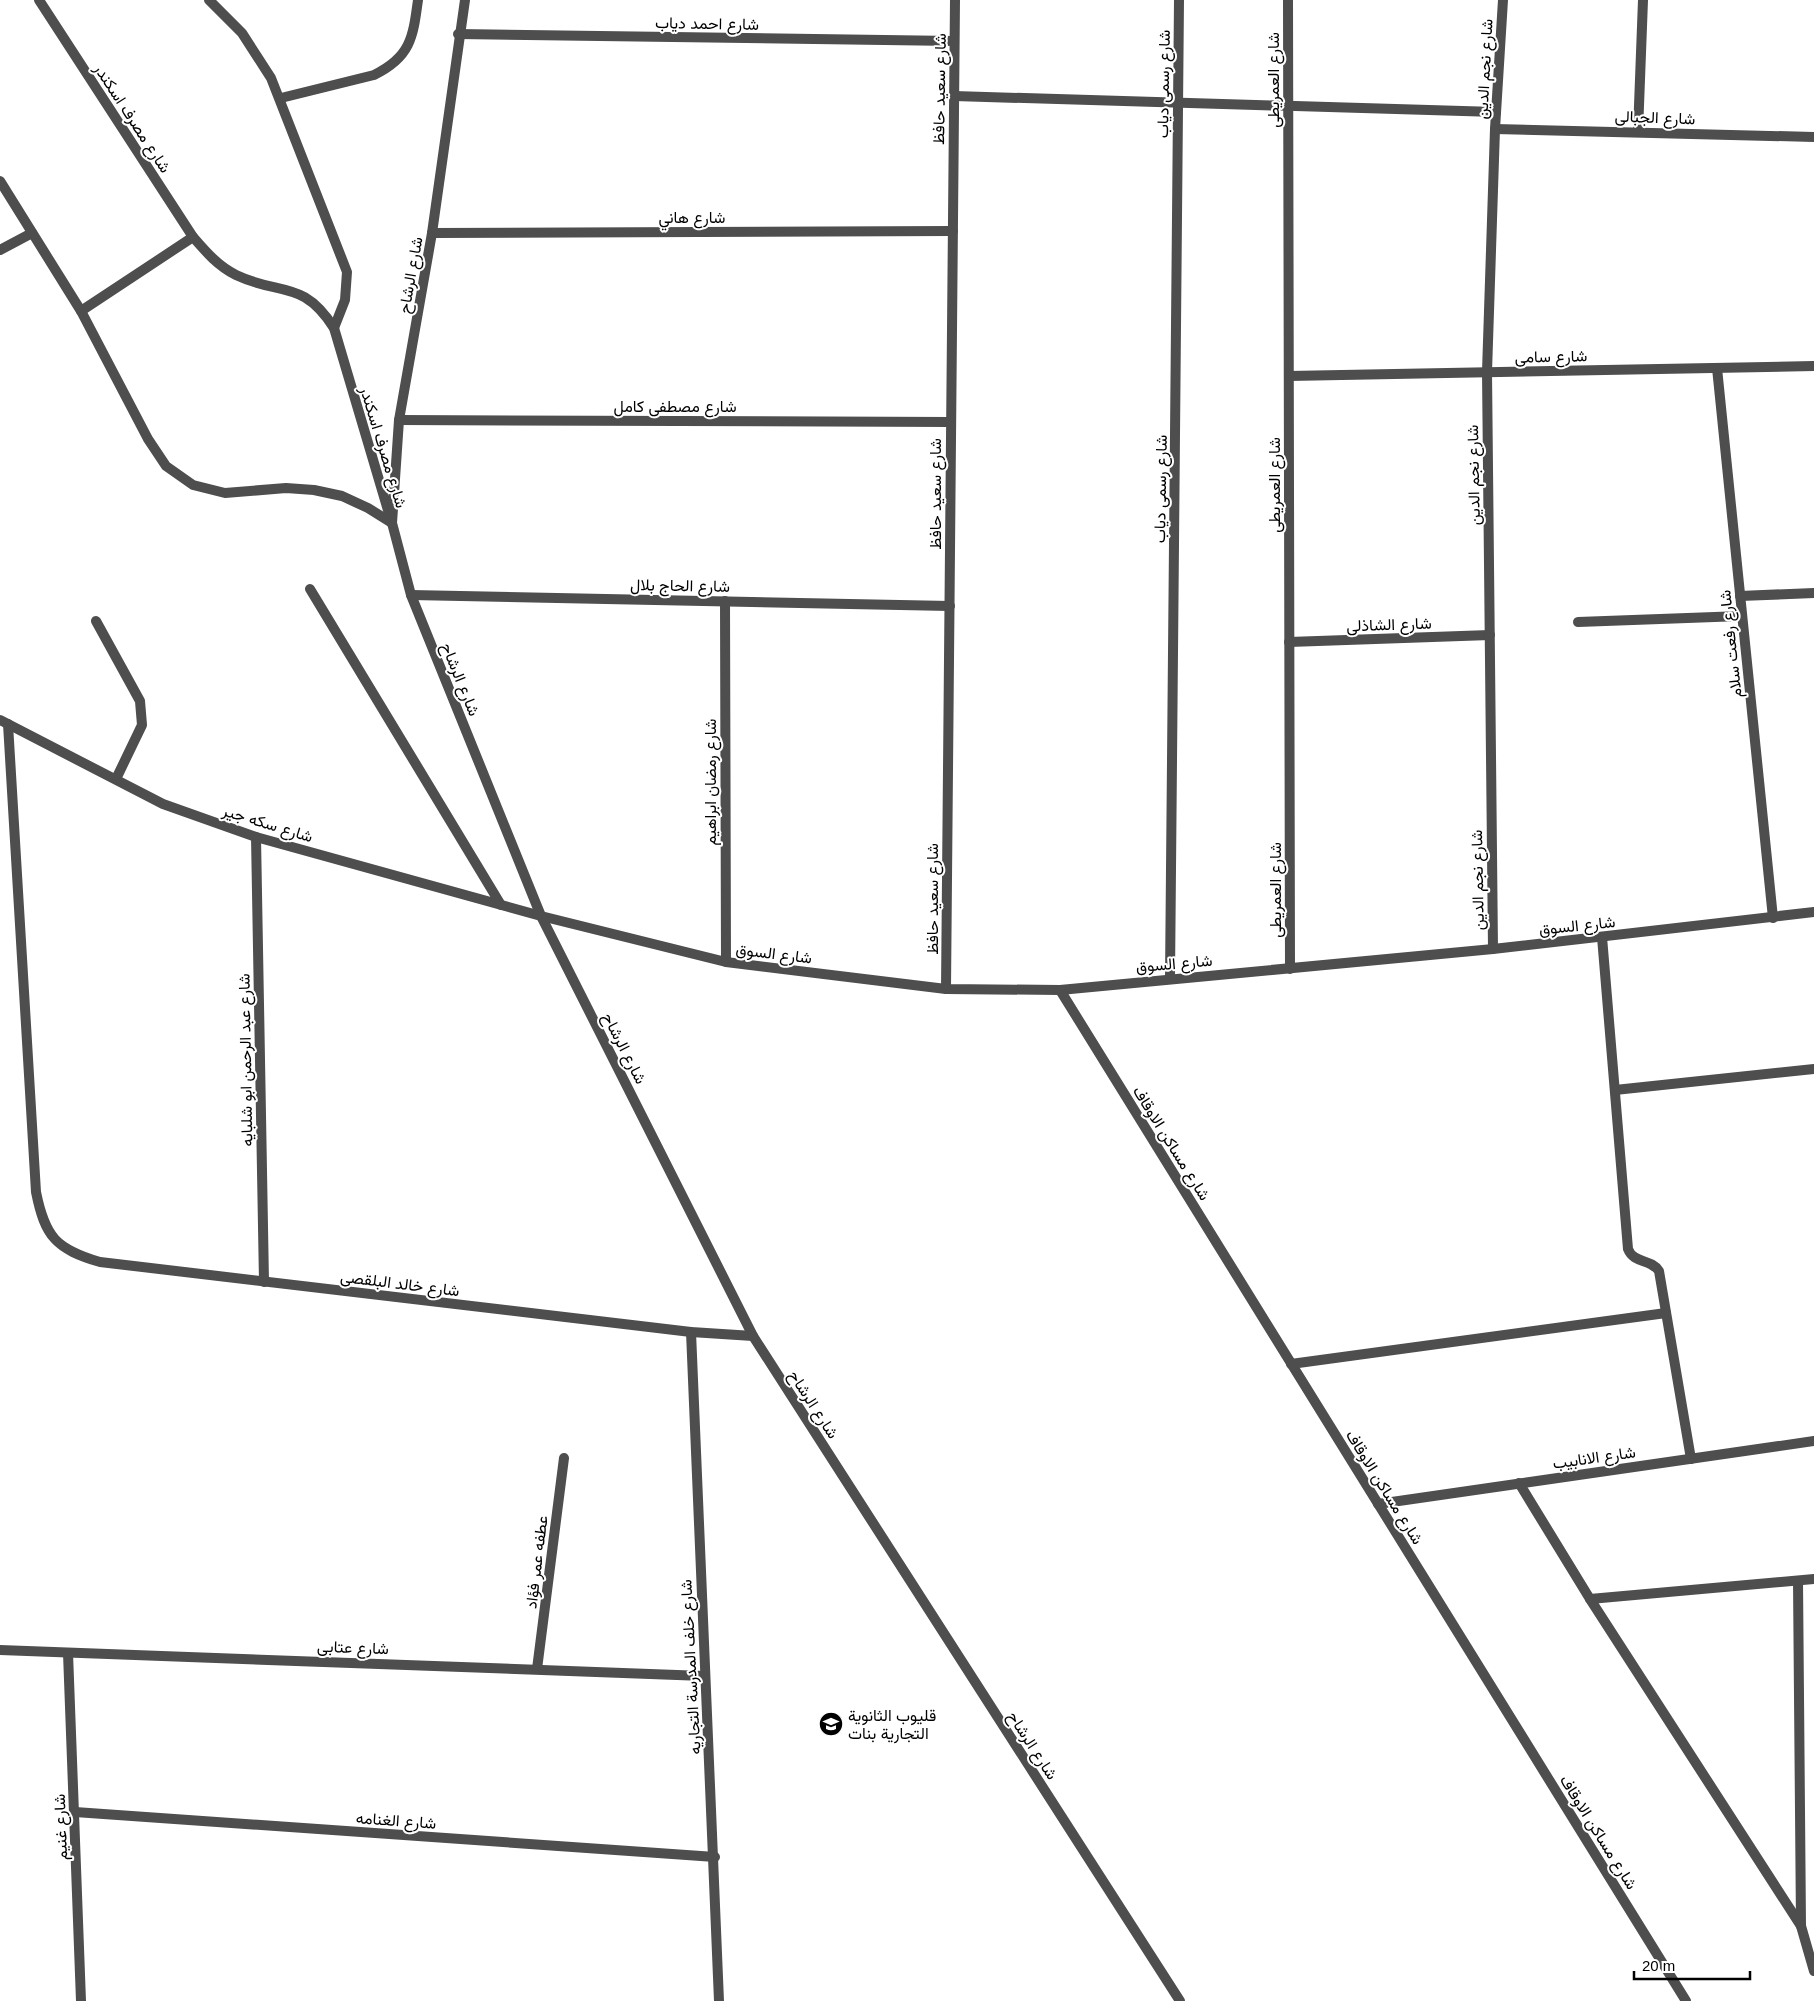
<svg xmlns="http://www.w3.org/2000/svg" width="1814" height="2001" viewBox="0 0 1814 2001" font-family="Arial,Vazirmatn,sans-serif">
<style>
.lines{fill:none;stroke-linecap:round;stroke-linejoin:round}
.service{stroke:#4e4e4e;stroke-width:10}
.minor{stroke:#4e4e4e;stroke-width:10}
.labels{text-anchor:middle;stroke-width:4;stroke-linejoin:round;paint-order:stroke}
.street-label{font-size:16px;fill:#000;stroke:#fff}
.poi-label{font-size:16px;fill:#000;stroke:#fff;text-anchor:start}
</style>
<rect width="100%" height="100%" fill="#fff"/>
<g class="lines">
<g class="service">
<path d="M 209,0 L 242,33 L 271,78 L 347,272 L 345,300 L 334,328"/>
<path d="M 281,98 L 374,75 C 411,57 413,37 418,0"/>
<path d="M 0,250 L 32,233"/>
<path d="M 310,589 L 501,905"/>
<path d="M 96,621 L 140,701 L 142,725 L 116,779"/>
</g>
<g class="minor">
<path d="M 39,0 L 193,237 C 206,252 218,266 236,275 C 280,296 303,279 334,328 L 390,517"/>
<path d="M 465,0 L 432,233 L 399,420 L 392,523 L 411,595 L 541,916 L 753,1336 L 1180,2001"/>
<path d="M 1288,0 L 1290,969"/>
<path d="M 458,34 L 954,41"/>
<path d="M 954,96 L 1496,112"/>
<path d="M 1495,129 L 1814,137"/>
<path d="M 1638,132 L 1643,0"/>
<path d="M 0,181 L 81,311 L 148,439 L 166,466 L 193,485 L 225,493 L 286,488 L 314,490 L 342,496 L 368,508 L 392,523"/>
<path d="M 432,233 L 953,231"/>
<path d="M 81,311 L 193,237"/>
<path d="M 1717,368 L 1773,918"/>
<path d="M 1289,376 L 1814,366"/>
<path d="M 399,420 L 951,422"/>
<path d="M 411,595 L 950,606"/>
<path d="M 1740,596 L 1814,593"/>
<path d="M 725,601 L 726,962"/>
<path d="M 1578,622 L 1742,616"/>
<path d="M 1289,642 L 1490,635"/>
<path d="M 0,720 L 163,804 L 256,837 L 541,916 L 726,962 L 946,989 L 1060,990 L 1493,949 L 1814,912"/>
<path d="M 8,724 L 36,1192 C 45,1237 56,1249 100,1262 L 691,1332 L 753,1336"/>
<path d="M 256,837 L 264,1282"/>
<path d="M 1602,937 L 1628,1249 C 1634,1264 1650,1258 1659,1271 L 1691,1459"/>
<path d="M 1493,949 L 1487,372 L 1495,129 L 1503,0"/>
<path d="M 1170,978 L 1179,0"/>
<path d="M 946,989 L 955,0"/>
<path d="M 1060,990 L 1686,2001"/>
<path d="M 1615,1090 L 1814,1069"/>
<path d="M 691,1332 L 719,2001"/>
<path d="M 1291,1364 L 1666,1313"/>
<path d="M 1519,1483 L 1590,1599 L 1801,1926"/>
<path d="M 1378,1504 L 1814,1441"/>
<path d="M 1798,1581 L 1801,1926 L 1814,1971"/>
<path d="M 1590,1599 L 1814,1579"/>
<path d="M 0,1650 L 704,1676"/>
<path d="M 68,1653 L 81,2001"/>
<path d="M 537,1669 L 564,1458"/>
<path d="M 75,1812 L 715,1857"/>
</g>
</g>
<defs>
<g id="school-disc" transform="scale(1.25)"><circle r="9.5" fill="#000" stroke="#fff"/><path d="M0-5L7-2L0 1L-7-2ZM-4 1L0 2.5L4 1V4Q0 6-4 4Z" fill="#fff"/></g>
</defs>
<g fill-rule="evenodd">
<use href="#school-disc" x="831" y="1724"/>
</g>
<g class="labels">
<g class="street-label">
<text transform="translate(707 23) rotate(1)" y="6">شارع احمد دياب</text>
<text transform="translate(1484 69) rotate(-87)" y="6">شارع نجم الدين</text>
<text transform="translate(1273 80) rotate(-90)" y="6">شارع العمريطى</text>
<text transform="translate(1163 84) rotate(-89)" y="6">شارع رسمى دياب</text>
<text transform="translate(939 89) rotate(-89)" y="6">شارع سعيد حافظ</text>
<text transform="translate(1655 117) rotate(2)" y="6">شارع الجبالى</text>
<text transform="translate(133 118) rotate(57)" y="6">شارع مصرف اسكندر</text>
<text x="692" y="223">شارع هاني</text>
<text transform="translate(410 275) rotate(-80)" y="6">شارع الرشاح</text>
<text transform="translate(1551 356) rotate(-1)" y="6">شارع سامى</text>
<text x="675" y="412">شارع مصطفى كامل</text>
<text transform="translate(384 447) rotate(73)" y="6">شارع مصرف اسكندر</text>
<text transform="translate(1473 475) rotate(-91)" y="6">شارع نجم الدين</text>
<text transform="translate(1274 485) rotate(-90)" y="6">شارع العمريطى</text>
<text transform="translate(1160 489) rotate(-89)" y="6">شارع رسمى دياب</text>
<text transform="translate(935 494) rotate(-90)" y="6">شارع سعيد حافظ</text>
<text transform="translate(680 585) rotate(1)" y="6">شارع الحاج بلال</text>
<text transform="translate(1389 624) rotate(-2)" y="6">شارع الشاذلى</text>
<text transform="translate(1730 644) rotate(-96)" y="6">شارع رفعت سلام</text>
<text transform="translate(461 679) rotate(68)" y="6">شارع الرشاح</text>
<text transform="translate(710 782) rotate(-90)" y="6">شارع رمضان ابراهيم</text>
<text transform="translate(268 823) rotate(17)" y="6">شارع سكه جير</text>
<text transform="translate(1477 880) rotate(-91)" y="6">شارع نجم الدين</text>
<text transform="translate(1275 890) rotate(-90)" y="6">شارع العمريطى</text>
<text transform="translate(932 899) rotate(-90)" y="6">شارع سعيد حافظ</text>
<text transform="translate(1577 925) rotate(-6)" y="6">شارع السوق</text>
<text transform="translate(774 953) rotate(7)" y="6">شارع السوق</text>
<text transform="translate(1174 963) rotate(-5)" y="6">شارع السوق</text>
<text transform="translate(625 1048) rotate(63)" y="6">شارع الرشاح</text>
<text transform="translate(245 1060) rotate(-91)" y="6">شارع عبد الرحمن ابو شلبايه</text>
<text transform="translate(1172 1143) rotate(58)" y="6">شارع مساكن الاوقاف</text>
<text transform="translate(400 1283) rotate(7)" y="6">شارع خالد البلقصى</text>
<text transform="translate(814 1404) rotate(57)" y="6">شارع الرشاح</text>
<text transform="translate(1594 1457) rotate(-8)" y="6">شارع الانابيب</text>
<text transform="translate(1385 1487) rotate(58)" y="6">شارع مساكن الاوقاف</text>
<text transform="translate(536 1562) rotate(-83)" y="6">عطفه عمر فؤاد</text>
<text transform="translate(353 1647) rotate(2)" y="6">شارع عتابى</text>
<text transform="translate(690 1667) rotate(-93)" y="6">شارع خلف المدرسة التجاريه</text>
<text transform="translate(1033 1745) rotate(57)" y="6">شارع الرشاح</text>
<text transform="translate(396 1820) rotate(4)" y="6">شارع الغنامه</text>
<text transform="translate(60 1827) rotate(-92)" y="6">شارع غنيم</text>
<text transform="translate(1599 1832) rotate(58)" y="6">شارع مساكن الاوقاف</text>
</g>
<g class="poi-label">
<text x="848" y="1721">قليوب الثانوية<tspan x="848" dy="18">التجارية بنات</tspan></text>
</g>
</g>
<path d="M1634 1971v8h116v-8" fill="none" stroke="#000000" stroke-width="2.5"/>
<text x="1642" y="1971" font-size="15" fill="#000000" stroke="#ffffff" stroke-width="4" paint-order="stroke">20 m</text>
</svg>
